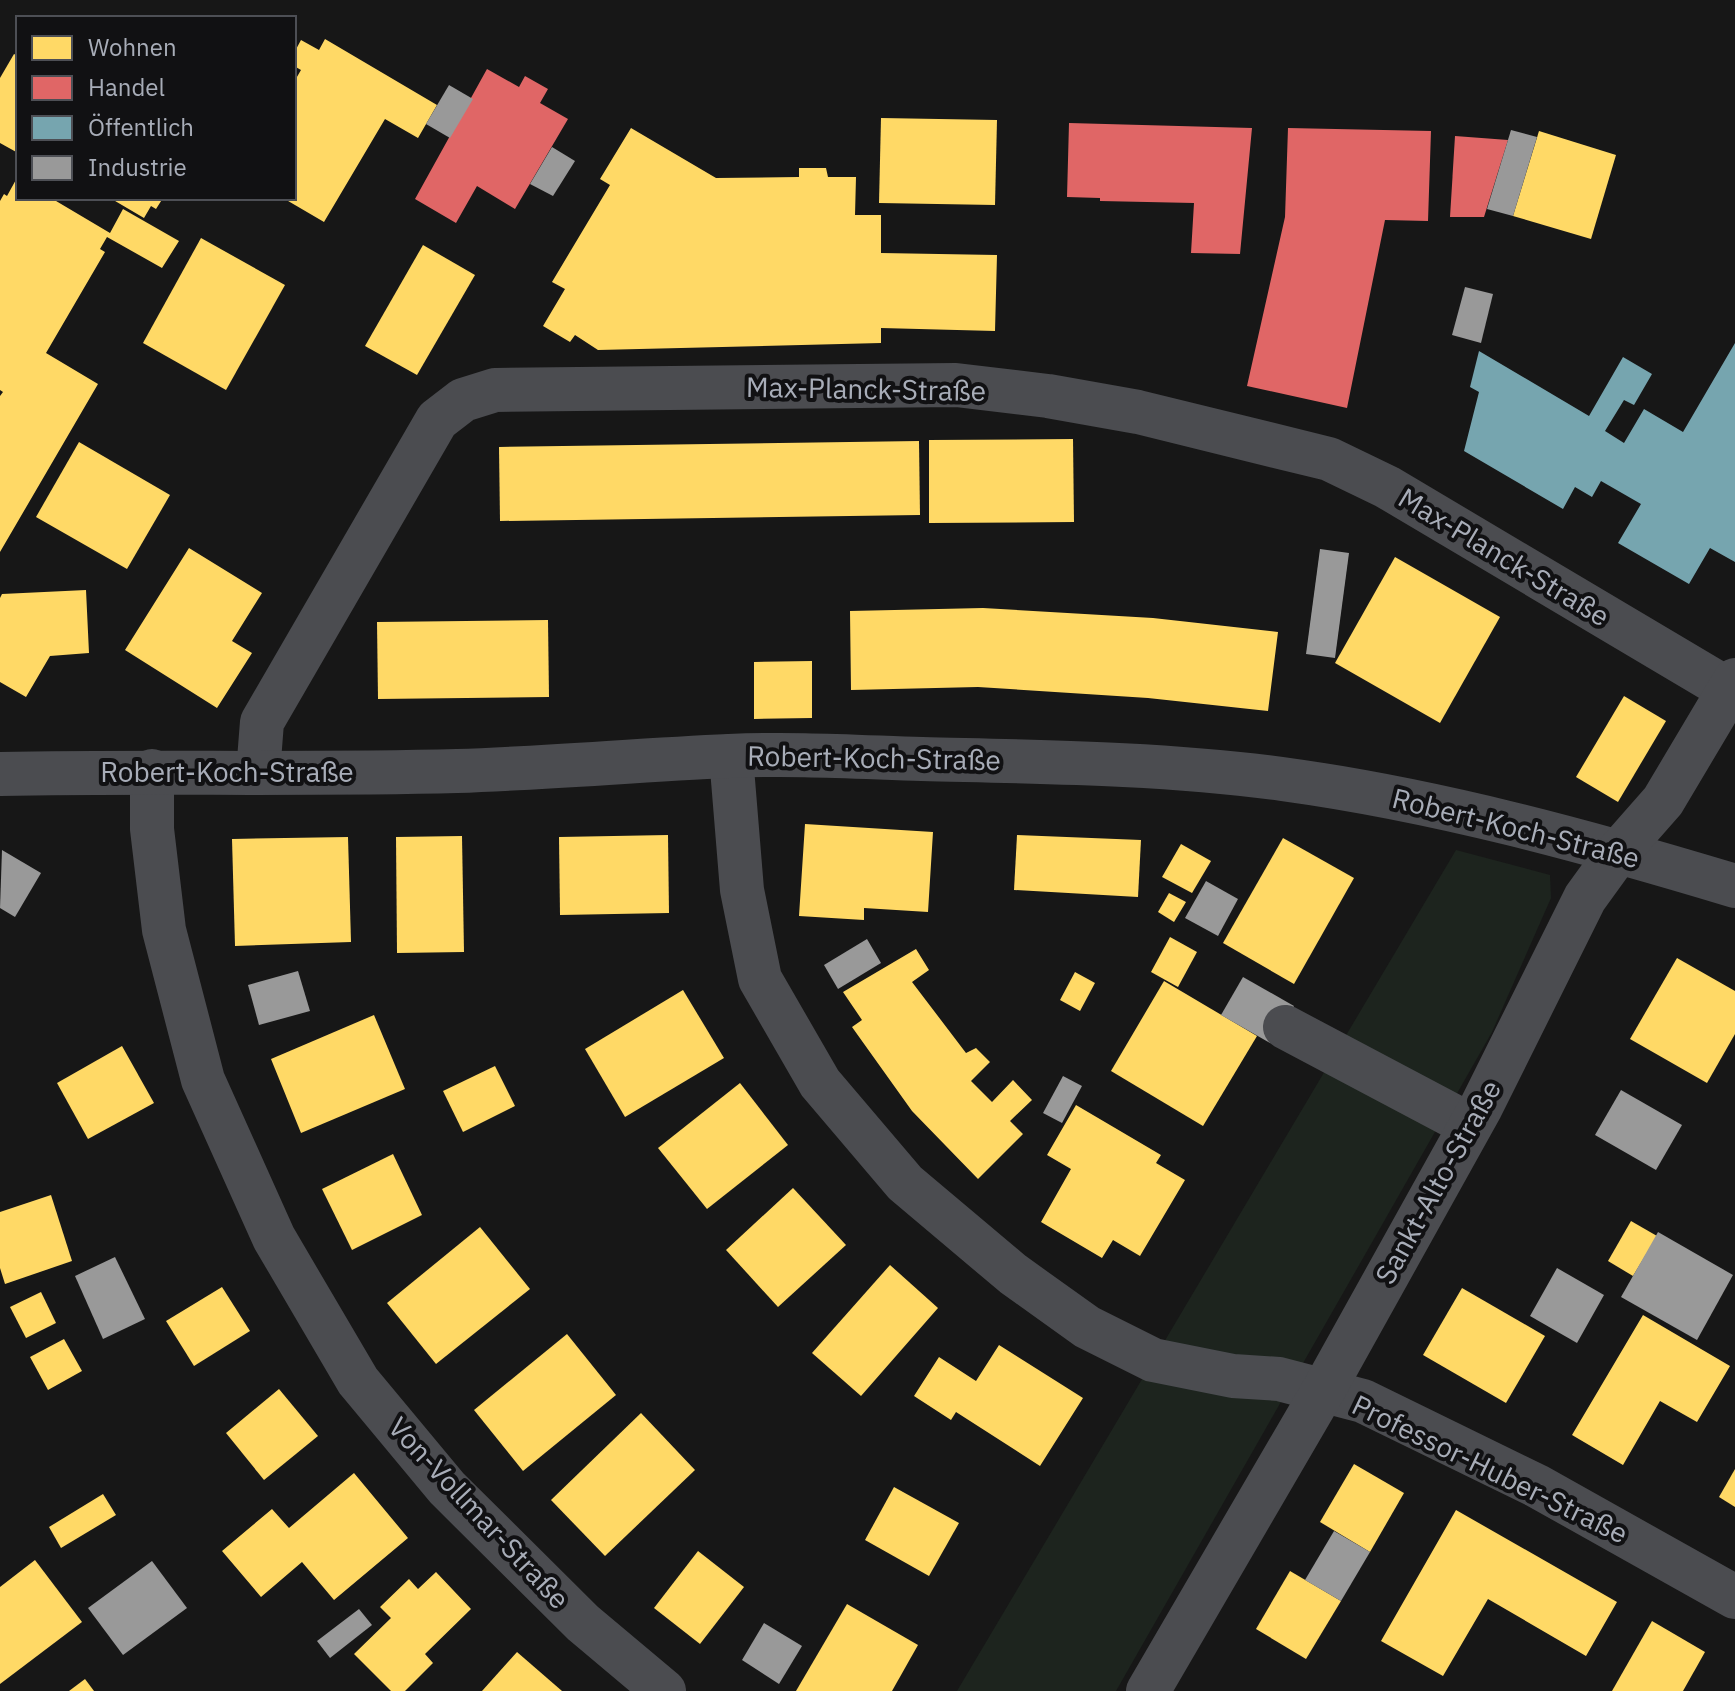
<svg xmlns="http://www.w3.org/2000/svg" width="1735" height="1691" viewBox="0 0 1735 1691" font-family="'IBM Plex Sans',sans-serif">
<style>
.green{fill:#1d241e}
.homes{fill:#ffd966}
.shops{fill:#e06666}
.public{fill:#76a5af}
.industry{fill:#999}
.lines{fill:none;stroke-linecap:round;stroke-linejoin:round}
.minor{stroke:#4b4c50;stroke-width:44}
.labels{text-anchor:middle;stroke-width:8;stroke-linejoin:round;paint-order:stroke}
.street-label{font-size:28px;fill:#a8adb8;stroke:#111113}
</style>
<rect width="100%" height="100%" fill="#171717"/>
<path class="green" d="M 1456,850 L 1550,875 L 1551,898 L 1492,1032 L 1116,1691 L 957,1691 Z"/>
<g class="homes">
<path d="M 325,39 L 437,105 L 418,138 L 385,119 L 324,222 L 283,198 L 294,198 L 294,82 L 301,70 L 294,66 L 294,53 L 301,40 L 319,50 Z"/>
<path d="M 14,54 L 18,56 L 18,153 L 0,143 L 0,78 Z"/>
<path d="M 881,118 L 997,120 L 995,205 L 879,203 Z"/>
<path d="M 631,128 L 716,178 L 799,177 L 799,168 L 826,168 L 828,177 L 856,177 L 855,215 L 881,215 L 881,253 L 997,255 L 995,331 L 881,328 L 881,343 L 598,350 L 575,335 L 570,342 L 543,326 L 565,289 L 552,282 L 610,185 L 600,179 Z"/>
<path d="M 1539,131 L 1616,155 L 1591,239 L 1513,216 Z"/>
<path d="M 18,176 L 18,198 L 51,198 L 110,233 L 123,209 L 179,241 L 162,268 L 107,237 L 100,249 L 105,252 L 46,353 L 98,384 L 0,552 L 0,396 L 3,392 L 0,390 L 0,201 L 4,194 L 7,196 Z"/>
<path d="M 110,198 L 163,198 L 156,209 L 151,206 L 144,218 Z"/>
<path d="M 201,238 L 285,285 L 226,390 L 143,343 Z"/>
<path d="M 423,245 L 475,275 L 417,375 L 365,346 Z"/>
<path d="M 1073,439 L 1074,522 L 929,523 L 929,440 Z"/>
<path d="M 919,441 L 920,515 L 500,521 L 499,447 Z"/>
<path d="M 79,442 L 170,495 L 127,569 L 36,517 Z"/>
<path d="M 189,548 L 262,593 L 232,641 L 252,653 L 217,708 L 125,650 Z"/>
<path d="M 1395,557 L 1500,617 L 1440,723 L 1335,663 Z"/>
<path d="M 86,590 L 89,653 L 50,656 L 26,697 L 0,682 L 0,598 L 2,594 Z"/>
<path d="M 983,608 L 1153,618 L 1278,632 L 1268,711 L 1148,698 L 978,687 L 851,690 L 850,611 Z"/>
<path d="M 548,620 L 549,697 L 378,699 L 377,622 Z"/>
<path d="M 812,661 L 812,718 L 754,719 L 754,662 Z"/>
<path d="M 1624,696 L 1666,721 L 1618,802 L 1576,777 Z"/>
<path d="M 805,824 L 933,832 L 928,912 L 864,908 L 864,920 L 799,916 Z"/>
<path d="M 668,835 L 669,913 L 560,915 L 559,837 Z"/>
<path d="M 1017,835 L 1141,840 L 1138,897 L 1014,890 Z"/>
<path d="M 462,836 L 464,952 L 397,953 L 396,837 Z"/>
<path d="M 348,837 L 351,942 L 235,946 L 232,839 Z"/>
<path d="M 1283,838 L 1354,878 L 1294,984 L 1223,943 Z"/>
<path d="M 1181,844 L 1211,861 L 1192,893 L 1162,877 Z"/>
<path d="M 1169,893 L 1186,902 L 1174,922 L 1158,912 Z"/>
<path d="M 1170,937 L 1197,952 L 1178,987 L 1151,972 Z"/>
<path d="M 916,949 L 929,970 L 912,982 L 966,1053 L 976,1048 L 990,1062 L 971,1081 L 992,1102 L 1013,1080 L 1032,1100 L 1010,1121 L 1023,1134 L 978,1179 L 912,1111 L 852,1027 L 862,1020 L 843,992 Z"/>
<path d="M 1677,958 L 1735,991 L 1735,1034 L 1707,1083 L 1630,1039 Z"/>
<path d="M 1075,972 L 1095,983 L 1080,1011 L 1060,1000 Z"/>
<path d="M 1164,981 L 1257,1036 L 1203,1126 L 1111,1071 Z"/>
<path d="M 683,990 L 724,1058 L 625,1117 L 585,1049 Z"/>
<path d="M 374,1015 L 405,1089 L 301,1133 L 271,1059 Z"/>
<path d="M 122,1046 L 154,1103 L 88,1139 L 57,1083 Z"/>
<path d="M 495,1066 L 515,1106 L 463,1132 L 443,1091 Z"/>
<path d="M 740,1083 L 788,1145 L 707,1209 L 658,1148 Z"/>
<path d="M 1076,1105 L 1161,1155 L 1156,1163 L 1185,1180 L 1140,1256 L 1113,1240 L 1102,1258 L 1041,1222 L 1071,1169 L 1047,1155 Z"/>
<path d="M 393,1154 L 422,1215 L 352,1250 L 322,1189 Z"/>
<path d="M 793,1188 L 846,1245 L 778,1307 L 726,1250 Z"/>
<path d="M 51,1195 L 72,1261 L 5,1284 L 0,1268 L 0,1212 Z"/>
<path d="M 1631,1221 L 1657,1236 L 1633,1276 L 1608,1261 Z"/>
<path d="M 480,1227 L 530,1289 L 436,1364 L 387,1303 Z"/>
<path d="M 890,1265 L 938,1308 L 861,1396 L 812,1353 Z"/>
<path d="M 222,1287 L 250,1331 L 194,1366 L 166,1321 Z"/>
<path d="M 1462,1288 L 1545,1336 L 1506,1403 L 1423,1355 Z"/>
<path d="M 41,1292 L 56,1323 L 26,1338 L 10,1307 Z"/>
<path d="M 1643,1315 L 1730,1366 L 1697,1422 L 1660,1401 L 1623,1465 L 1572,1435 Z"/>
<path d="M 567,1334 L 616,1395 L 523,1471 L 474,1410 Z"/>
<path d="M 64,1339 L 82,1371 L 48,1390 L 30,1357 Z"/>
<path d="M 999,1345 L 1083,1398 L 1040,1466 L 956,1412 L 951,1420 L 914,1396 L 939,1357 L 976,1381 Z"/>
<path d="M 279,1389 L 318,1436 L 264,1480 L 226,1433 Z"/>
<path d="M 641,1413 L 695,1470 L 605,1556 L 551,1500 Z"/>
<path d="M 1354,1464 L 1404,1493 L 1370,1552 L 1320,1522 Z"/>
<path d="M 1735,1469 L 1735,1507 L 1719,1497 Z"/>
<path d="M 354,1473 L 408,1538 L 334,1600 L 302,1562 L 261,1597 L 222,1551 L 272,1509 L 289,1528 Z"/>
<path d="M 894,1487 L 959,1523 L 929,1576 L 865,1540 Z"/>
<path d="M 103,1494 L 116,1515 L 61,1548 L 49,1527 Z"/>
<path d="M 1456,1510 L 1617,1602 L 1586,1656 L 1488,1599 L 1443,1676 L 1381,1641 Z"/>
<path d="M 698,1551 L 744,1587 L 700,1644 L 654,1608 Z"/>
<path d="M 35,1560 L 82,1622 L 0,1684 L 0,1587 Z"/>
<path d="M 1290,1571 L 1341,1601 L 1306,1659 L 1256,1629 Z"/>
<path d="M 436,1572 L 471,1609 L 425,1654 L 433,1663 L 405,1691 L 391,1691 L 354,1654 L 391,1618 L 380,1607 L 409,1579 L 418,1589 Z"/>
<path d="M 847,1604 L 918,1645 L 892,1691 L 796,1691 Z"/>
<path d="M 1652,1621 L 1705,1652 L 1683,1691 L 1612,1691 Z"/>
<path d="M 517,1652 L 562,1691 L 482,1691 Z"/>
<path d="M 85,1679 L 94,1691 L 69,1691 Z"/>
</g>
<g class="shops">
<path d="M 487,69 L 519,87 L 525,76 L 548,89 L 540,103 L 568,119 L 515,209 L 477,186 L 456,223 L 415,199 Z"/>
<path d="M 1069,123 L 1252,128 L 1240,254 L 1191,253 L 1194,203 L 1100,201 L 1100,198 L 1067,197 Z"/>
<path d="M 1288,128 L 1431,131 L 1428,221 L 1385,220 L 1347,408 L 1247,386 L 1285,217 Z"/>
<path d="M 1455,136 L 1508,140 L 1484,217 L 1450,217 Z"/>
</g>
<path class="public" d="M 1735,343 L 1735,562 L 1710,548 L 1689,584 L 1618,543 L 1641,504 L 1601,481 L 1592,497 L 1575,487 L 1563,509 L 1464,451 L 1479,392 L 1470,387 L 1479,351 L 1589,416 L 1623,357 L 1652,374 L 1634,405 L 1624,400 L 1605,431 L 1624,443 L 1644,409 L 1683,432 Z"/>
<g class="industry">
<path d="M 449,85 L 473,99 L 450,138 L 426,124 Z"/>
<path d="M 1511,130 L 1537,137 L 1513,216 L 1487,209 Z"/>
<path d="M 552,147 L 575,161 L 553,196 L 530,184 Z"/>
<path d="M 1465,287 L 1493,294 L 1481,343 L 1452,335 Z"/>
<path d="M 1320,549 L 1349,553 L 1335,658 L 1306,654 Z"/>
<path d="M 2,850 L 41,873 L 15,917 L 0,908 Z"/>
<path d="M 1206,881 L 1238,899 L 1218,936 L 1185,918 Z"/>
<path d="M 867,939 L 881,963 L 838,989 L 824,965 Z"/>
<path d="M 298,971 L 310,1011 L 259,1025 L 248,985 Z"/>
<path d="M 1243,977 L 1294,1006 L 1270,1043 L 1221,1015 Z"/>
<path d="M 1063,1076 L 1082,1086 L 1062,1123 L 1043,1113 Z"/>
<path d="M 1621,1090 L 1682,1125 L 1656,1170 L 1595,1135 Z"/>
<path d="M 1658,1232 L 1733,1275 L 1697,1340 L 1621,1297 Z"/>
<path d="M 115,1257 L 145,1319 L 103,1339 L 75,1276 Z"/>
<path d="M 1557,1268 L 1604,1295 L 1577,1343 L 1530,1316 Z"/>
<path d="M 1334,1531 L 1370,1552 L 1341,1601 L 1305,1580 Z"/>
<path d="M 152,1561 L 187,1608 L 123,1655 L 88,1608 Z"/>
<path d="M 359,1609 L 372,1625 L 330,1658 L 317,1641 Z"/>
<path d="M 764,1623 L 802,1646 L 779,1684 L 742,1660 Z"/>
</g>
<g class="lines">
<g class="minor">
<path d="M 731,756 L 742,890 L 760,979 L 820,1083 L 905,1183 L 1013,1274 L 1087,1327 L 1153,1360 L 1233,1376 L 1279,1379 L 1363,1401 L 1537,1486 L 1735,1597"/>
<path d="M 152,771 L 152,829 L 164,930 L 203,1080 L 274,1238 L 358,1381 L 447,1488 L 583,1623 L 664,1691"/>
<path d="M 258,773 L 262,722 L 437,420 L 463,400 L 495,390 L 956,385 L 1048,396 L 1138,412 L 1329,459 L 1387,487 L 1729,690"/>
<path d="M 0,774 C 152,771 305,775 457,771 C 548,768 638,760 729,756 C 794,753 858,757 922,759 C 1042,762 1163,763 1282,779 C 1436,800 1586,841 1735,886"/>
<path d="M 1285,1027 L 1470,1125"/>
<path d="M 1148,1691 L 1323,1391 L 1481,1107 L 1585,898 L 1619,851 L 1663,801 L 1735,680"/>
</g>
</g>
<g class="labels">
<g class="street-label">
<text transform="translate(866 389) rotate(1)" y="10">Max-Planck-Straße</text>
<text transform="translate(1504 557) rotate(31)" y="10">Max-Planck-Straße</text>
<text transform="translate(874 758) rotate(1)" y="10">Robert-Koch-Straße</text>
<text x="227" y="782">Robert-Koch-Straße</text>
<text transform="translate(1516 828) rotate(14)" y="10">Robert-Koch-Straße</text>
<text transform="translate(1438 1182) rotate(-61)" y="10">Sankt-Alto-Straße</text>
<text transform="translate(1490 1469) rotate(26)" y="10">Professor-Huber-Straße</text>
<text transform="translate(479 1513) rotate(47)" y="10">Von-Vollmar-Straße</text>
</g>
</g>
<rect x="16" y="16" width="280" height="184" fill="#111113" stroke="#4d4f55" stroke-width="2"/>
<rect x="32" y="36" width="40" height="24" fill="#ffd966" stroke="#4d4f55" stroke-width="2"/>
<text x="88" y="56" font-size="24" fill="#a8adb8">Wohnen</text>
<rect x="32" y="76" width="40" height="24" fill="#e06666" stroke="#4d4f55" stroke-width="2"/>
<text x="88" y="96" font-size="24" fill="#a8adb8">Handel</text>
<rect x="32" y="116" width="40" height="24" fill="#76a5af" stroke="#4d4f55" stroke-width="2"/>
<text x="88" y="136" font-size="24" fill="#a8adb8">Öffentlich</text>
<rect x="32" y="156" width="40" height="24" fill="#999999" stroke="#4d4f55" stroke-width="2"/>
<text x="88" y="176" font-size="24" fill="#a8adb8">Industrie</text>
</svg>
